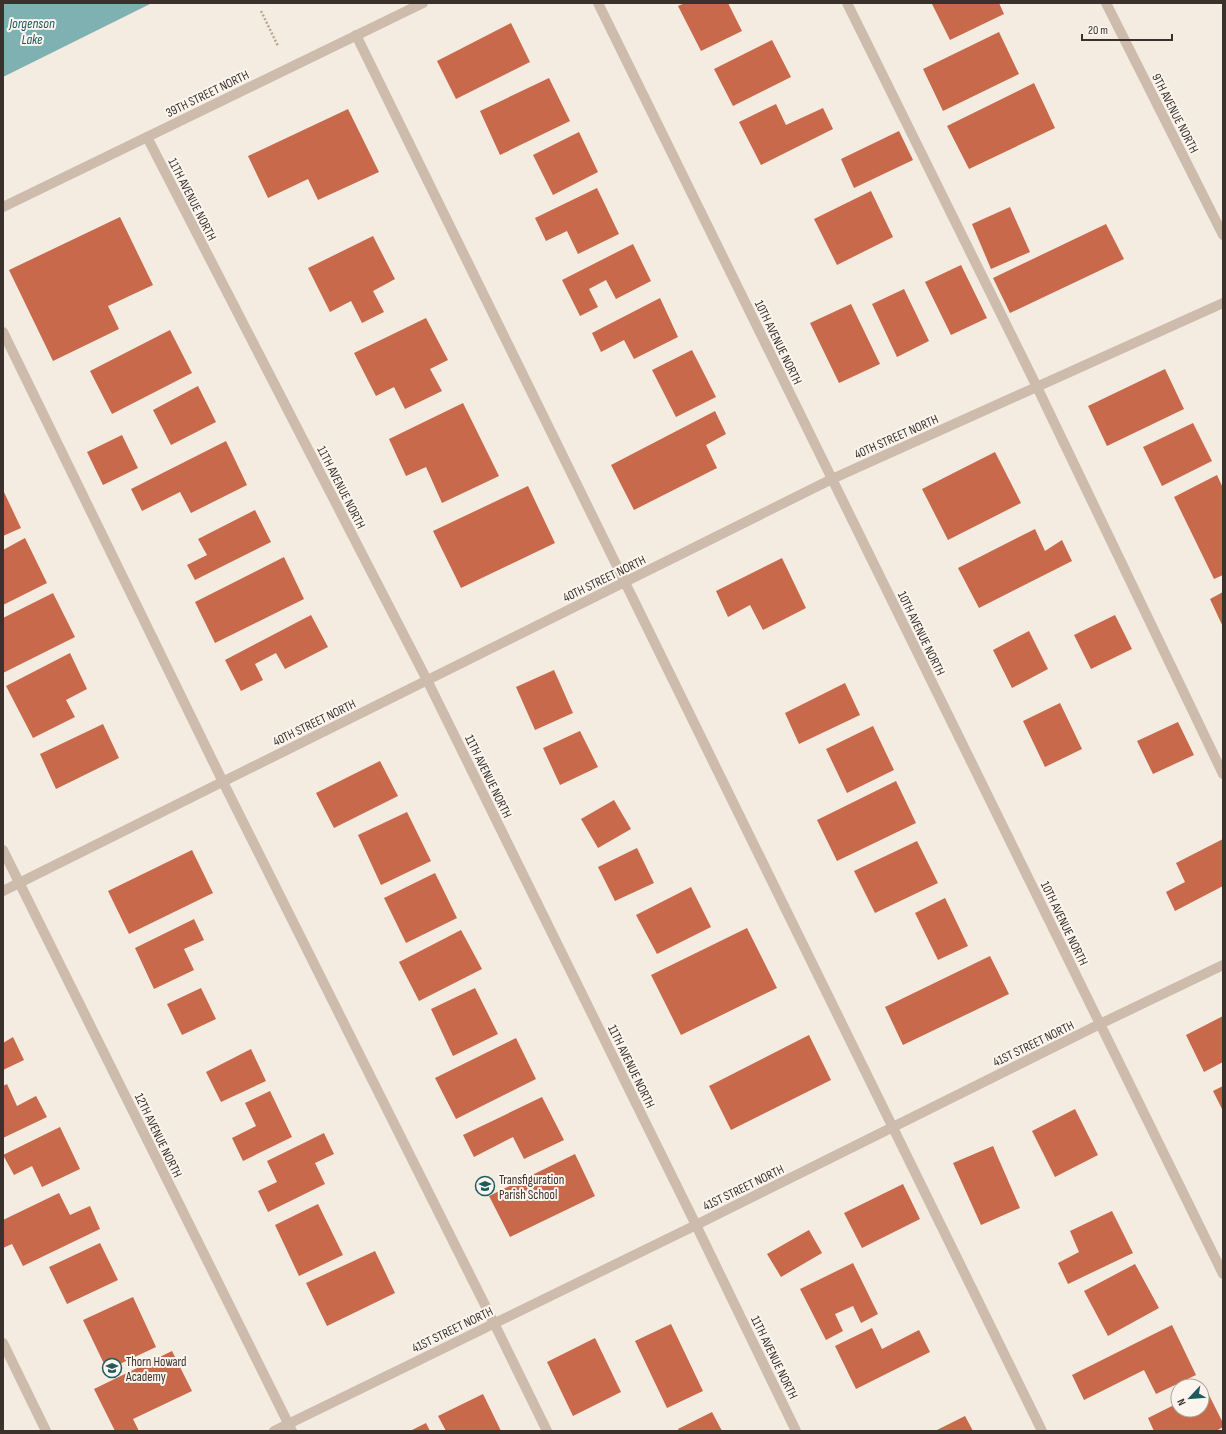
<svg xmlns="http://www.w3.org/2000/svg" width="1226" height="1434" viewBox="0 0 1226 1434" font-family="'Sofia Sans Condensed',sans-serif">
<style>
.water{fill:#7fb0b2}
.building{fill:#c8694b}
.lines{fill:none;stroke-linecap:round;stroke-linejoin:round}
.path{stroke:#b9a596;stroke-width:2.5;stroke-dasharray:2 2;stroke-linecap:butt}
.service{stroke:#cdbbac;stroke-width:10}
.minor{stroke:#cdbbac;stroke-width:10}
.tertiary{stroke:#cdbbac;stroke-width:10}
.labels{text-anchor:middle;stroke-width:4;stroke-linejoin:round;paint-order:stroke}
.street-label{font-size:13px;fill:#3b302b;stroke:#fbf5ee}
.poi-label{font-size:13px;fill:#3b302b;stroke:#fbf5ee;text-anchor:start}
.water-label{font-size:14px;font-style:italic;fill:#1f5a5e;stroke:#fbf5ee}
</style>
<rect width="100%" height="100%" fill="#f4ebe1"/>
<path class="water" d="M 3,3 L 152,3 L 3,77 Z"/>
<g class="building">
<path d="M 685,3 L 728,3 L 742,31 L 701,51 L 678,6 Z"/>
<path d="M 933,3 L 999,3 L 1004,14 L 950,40 L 932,4 Z"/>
<path d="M 511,23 L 530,62 L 456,99 L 437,61 Z"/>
<path d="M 999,32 L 1019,74 L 943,111 L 923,69 Z"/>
<path d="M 772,40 L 791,77 L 733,106 L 714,69 Z"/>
<path d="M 549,78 L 570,121 L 500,155 L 480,111 Z"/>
<path d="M 1034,83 L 1055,128 L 969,169 L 947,126 Z"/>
<path d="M 776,104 L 786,125 L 823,108 L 833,129 L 761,165 L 739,122 Z"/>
<path d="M 348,109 L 379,172 L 318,200 L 308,179 L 268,198 L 248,156 Z"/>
<path d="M 899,131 L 913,160 L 854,188 L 841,159 Z"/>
<path d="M 579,132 L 598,172 L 553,195 L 533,155 Z"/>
<path d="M 597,188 L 619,234 L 578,254 L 567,231 L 546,241 L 535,218 Z"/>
<path d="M 871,191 L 893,237 L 837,265 L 814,219 Z"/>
<path d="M 1010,207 L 1030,252 L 991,269 L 972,224 Z"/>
<path d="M 120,217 L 153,285 L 108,306 L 119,329 L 53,361 L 9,270 Z"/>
<path d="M 1106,224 L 1124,259 L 1010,313 L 993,278 Z"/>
<path d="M 373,236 L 395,279 L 373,291 L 384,312 L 362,323 L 351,301 L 330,312 L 308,268 Z"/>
<path d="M 633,244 L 651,281 L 616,299 L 606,280 L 589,289 L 598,307 L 580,316 L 562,280 Z"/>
<path d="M 961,265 L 987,318 L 951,335 L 925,282 Z"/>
<path d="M 904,289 L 929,341 L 897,357 L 872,304 Z"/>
<path d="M 660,298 L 678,337 L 634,359 L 624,340 L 601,352 L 592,333 Z"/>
<path d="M 851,304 L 880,364 L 839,383 L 810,323 Z"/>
<path d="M 426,318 L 448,360 L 430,369 L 442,391 L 405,409 L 394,387 L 376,396 L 354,353 Z"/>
<path d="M 170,330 L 192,373 L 112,414 L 90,371 Z"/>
<path d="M 692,350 L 716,397 L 676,417 L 652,370 Z"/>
<path d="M 1165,369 L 1184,409 L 1107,446 L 1088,406 Z"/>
<path d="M 198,386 L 216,422 L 171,445 L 153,410 Z"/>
<path d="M 463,403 L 499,476 L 442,503 L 426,467 L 406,476 L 389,439 Z"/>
<path d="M 715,411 L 726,434 L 706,445 L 717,468 L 634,510 L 611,465 Z"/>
<path d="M 1193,423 L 1212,461 L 1162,486 L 1143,447 Z"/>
<path d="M 122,435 L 138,468 L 103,485 L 87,452 Z"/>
<path d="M 226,441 L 247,485 L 191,513 L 180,492 L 142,511 L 131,489 Z"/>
<path d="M 995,452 L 1021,503 L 948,540 L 922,489 Z"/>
<path d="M 1217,475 L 1223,488 L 1223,575 L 1214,579 L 1174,497 Z"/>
<path d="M 528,486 L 555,543 L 461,588 L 433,531 Z"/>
<path d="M 3,490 L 21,528 L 3,536 Z"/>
<path d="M 255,510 L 271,542 L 195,580 L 187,565 L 207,555 L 198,539 Z"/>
<path d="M 1035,529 L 1045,551 L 1062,540 L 1072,561 L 979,608 L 958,568 Z"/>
<path d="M 25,538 L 47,583 L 3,605 L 3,550 Z"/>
<path d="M 284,557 L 304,599 L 215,643 L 195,602 Z"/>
<path d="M 782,558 L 806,608 L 763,630 L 750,605 L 728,617 L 716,591 Z"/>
<path d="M 1223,592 L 1223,627 L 1210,599 Z"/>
<path d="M 53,593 L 75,637 L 3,673 L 3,618 Z"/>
<path d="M 311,615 L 328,647 L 285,669 L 276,653 L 255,664 L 263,680 L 241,691 L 225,660 Z"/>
<path d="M 1115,615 L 1132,649 L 1091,669 L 1074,635 Z"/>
<path d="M 1029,631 L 1048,669 L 1012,688 L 993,650 Z"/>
<path d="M 70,653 L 87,689 L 66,700 L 75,717 L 33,738 L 6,686 Z"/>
<path d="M 554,670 L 573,713 L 535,730 L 516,687 Z"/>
<path d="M 845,683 L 860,715 L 799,744 L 785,713 Z"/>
<path d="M 1060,703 L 1082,749 L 1045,767 L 1023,721 Z"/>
<path d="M 1178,722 L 1194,755 L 1153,774 L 1137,741 Z"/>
<path d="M 103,724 L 119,758 L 56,789 L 40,754 Z"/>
<path d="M 873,726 L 894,770 L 847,793 L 826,749 Z"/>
<path d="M 580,731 L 598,767 L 560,785 L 543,748 Z"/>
<path d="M 380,761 L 398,796 L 334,828 L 316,793 Z"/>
<path d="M 896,781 L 916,823 L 837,861 L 817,820 Z"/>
<path d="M 614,800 L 631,829 L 598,848 L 581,819 Z"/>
<path d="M 407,812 L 431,861 L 381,885 L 358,835 Z"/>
<path d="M 1223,839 L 1223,886 L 1175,911 L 1166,892 L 1185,882 L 1176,863 Z"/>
<path d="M 917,841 L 938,883 L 875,913 L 854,871 Z"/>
<path d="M 637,848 L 654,883 L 615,901 L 598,867 Z"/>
<path d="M 192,850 L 213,893 L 129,934 L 108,891 Z"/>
<path d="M 435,873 L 457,918 L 406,943 L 384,898 Z"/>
<path d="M 691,887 L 711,927 L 657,954 L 636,915 Z"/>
<path d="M 945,898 L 968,946 L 938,960 L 915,913 Z"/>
<path d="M 194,919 L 204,940 L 184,949 L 194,970 L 154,989 L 135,948 Z"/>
<path d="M 747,928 L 777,988 L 681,1035 L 651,975 Z"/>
<path d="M 461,930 L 482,969 L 419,1001 L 399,962 Z"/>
<path d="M 990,956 L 1009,994 L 903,1045 L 885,1007 Z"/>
<path d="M 201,988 L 216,1019 L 182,1035 L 167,1004 Z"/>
<path d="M 475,988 L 498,1034 L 453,1056 L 431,1009 Z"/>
<path d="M 1223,1016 L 1223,1062 L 1204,1072 L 1186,1035 Z"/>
<path d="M 809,1035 L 831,1080 L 731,1130 L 709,1086 Z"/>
<path d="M 13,1037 L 24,1060 L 3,1070 L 3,1043 Z"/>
<path d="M 516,1038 L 536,1079 L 456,1119 L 435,1078 Z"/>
<path d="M 251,1049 L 266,1081 L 221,1102 L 206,1072 Z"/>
<path d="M 7,1084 L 17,1106 L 36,1096 L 47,1117 L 3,1138 L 3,1086 Z"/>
<path d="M 1223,1086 L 1223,1111 L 1213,1091 Z"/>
<path d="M 270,1091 L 292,1137 L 243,1161 L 232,1138 L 256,1126 L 245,1103 Z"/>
<path d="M 542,1097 L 564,1140 L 524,1159 L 513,1137 L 474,1157 L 463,1135 Z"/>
<path d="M 1075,1109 L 1098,1155 L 1055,1177 L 1032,1131 Z"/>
<path d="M 60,1127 L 80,1169 L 42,1187 L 32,1166 L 14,1175 L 3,1155 Z"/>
<path d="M 324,1133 L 334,1154 L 315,1163 L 325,1184 L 268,1212 L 258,1191 L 277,1182 L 267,1161 Z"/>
<path d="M 993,1146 L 1020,1208 L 981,1225 L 953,1163 Z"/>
<path d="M 575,1154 L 595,1196 L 510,1237 L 489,1196 Z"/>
<path d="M 903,1184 L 920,1219 L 862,1248 L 844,1213 Z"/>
<path d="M 59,1193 L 70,1215 L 90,1206 L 100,1229 L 23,1266 L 12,1244 L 3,1248 L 3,1220 Z"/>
<path d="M 318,1204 L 343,1255 L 299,1276 L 275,1225 Z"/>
<path d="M 1112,1211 L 1133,1253 L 1068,1284 L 1058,1263 L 1079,1252 L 1070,1231 Z"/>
<path d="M 809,1230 L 822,1253 L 781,1277 L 767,1254 Z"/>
<path d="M 100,1243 L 118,1280 L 67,1304 L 49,1267 Z"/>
<path d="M 375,1251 L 395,1293 L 327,1326 L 306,1283 Z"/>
<path d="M 853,1263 L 878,1314 L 861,1323 L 853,1306 L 835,1314 L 843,1331 L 826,1340 L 800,1289 Z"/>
<path d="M 1135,1264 L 1159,1308 L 1108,1336 L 1084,1291 Z"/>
<path d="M 133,1297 L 156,1347 L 107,1370 L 83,1320 Z"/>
<path d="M 671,1324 L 703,1391 L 667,1408 L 635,1341 Z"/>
<path d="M 1172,1325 L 1196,1375 L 1156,1394 L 1144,1370 L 1084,1400 L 1072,1375 Z"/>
<path d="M 872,1328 L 882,1349 L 919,1330 L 930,1352 L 856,1389 L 835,1346 Z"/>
<path d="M 595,1338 L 621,1392 L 573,1416 L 547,1362 Z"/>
<path d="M 172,1351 L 192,1391 L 133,1419 L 139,1431 L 115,1431 L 94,1389 Z"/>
<path d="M 1206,1389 L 1223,1423 L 1223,1427 L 1216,1431 L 1154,1431 L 1148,1418 L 1178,1403 L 1178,1410 L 1202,1410 L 1202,1391 Z"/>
<path d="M 483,1394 L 501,1431 L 446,1431 L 438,1416 Z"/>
<path d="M 712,1412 L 722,1431 L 679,1431 L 678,1429 Z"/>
<path d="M 965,1416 L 973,1431 L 935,1431 Z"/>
<path d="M 426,1423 L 430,1431 L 410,1431 Z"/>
</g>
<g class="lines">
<path class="path" d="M 261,11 L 278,46"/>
<g class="service">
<path d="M 847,3 L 1037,387 L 1223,774"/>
<path d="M 356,35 L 1042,1431"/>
<path d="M 3,332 L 223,782 L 494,1323 L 547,1431"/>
<path d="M 3,1343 L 46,1431"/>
</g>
<g class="minor">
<path d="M 598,3 L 1223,1274"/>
<path d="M 147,137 L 427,680 L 696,1225 L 796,1431"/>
<path d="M 3,207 L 423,3"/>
<path d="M 3,850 L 292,1431"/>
<path d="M 3,891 L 832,479 L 1223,303"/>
<path d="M 274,1431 L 696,1225 L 1100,1024 L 1223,965"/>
</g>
<path class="tertiary" d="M 1106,3 L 1223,235"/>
</g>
<defs>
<g id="school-ring" transform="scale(1)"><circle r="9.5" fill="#fbf5ee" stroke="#1f5a5e" stroke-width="1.5"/><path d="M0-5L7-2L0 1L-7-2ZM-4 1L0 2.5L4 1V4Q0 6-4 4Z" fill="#1f5a5e"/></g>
</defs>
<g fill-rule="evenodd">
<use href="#school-ring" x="485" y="1186"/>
<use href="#school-ring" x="112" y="1368"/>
</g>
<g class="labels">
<g class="street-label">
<text transform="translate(207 93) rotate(-26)" y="5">39TH STREET NORTH</text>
<text transform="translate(1176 113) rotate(63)" y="5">9TH AVENUE NORTH</text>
<text transform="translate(193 199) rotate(63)" y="5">11TH AVENUE NORTH</text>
<text transform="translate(779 342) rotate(64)" y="5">10TH AVENUE NORTH</text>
<text transform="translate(896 436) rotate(-24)" y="5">40TH STREET NORTH</text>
<text transform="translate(342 487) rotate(63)" y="5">11TH AVENUE NORTH</text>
<text transform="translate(604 578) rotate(-26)" y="5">40TH STREET NORTH</text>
<text transform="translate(922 633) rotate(64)" y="5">10TH AVENUE NORTH</text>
<text transform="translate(314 722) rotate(-26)" y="5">40TH STREET NORTH</text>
<text transform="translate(489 776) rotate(64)" y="5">11TH AVENUE NORTH</text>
<text transform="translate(1065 923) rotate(64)" y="5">10TH AVENUE NORTH</text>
<text transform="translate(1033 1043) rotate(-26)" y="5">41ST STREET NORTH</text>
<text transform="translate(632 1066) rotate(64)" y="5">11TH AVENUE NORTH</text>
<text transform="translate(159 1135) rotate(64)" y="5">12TH AVENUE NORTH</text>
<text transform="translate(743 1187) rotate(-26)" y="5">41ST STREET NORTH</text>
<text transform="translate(452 1329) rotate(-26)" y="5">41ST STREET NORTH</text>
<text transform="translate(775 1357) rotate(64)" y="5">11TH AVENUE NORTH</text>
</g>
<g class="poi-label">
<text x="499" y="1184">Transfiguration<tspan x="499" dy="15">Parish School</tspan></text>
<text x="126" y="1366">Thorn Howard<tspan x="126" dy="15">Academy</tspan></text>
</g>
<g class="water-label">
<text x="32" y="28">Jorgenson<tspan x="32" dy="16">Lake</tspan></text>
</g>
</g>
<rect width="1226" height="1434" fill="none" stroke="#3b302b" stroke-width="8"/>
<g transform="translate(1190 1398) rotate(244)"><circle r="19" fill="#fbf5ee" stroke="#aea6a0"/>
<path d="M0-3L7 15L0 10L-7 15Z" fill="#1f5a5e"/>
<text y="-6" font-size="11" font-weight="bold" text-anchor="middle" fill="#3b302b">N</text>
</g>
<path d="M1082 34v6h90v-6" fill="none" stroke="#3b302b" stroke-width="2"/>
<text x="1088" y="34" font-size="12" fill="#3b302b" stroke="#fbf5ee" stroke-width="3" paint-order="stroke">20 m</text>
</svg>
